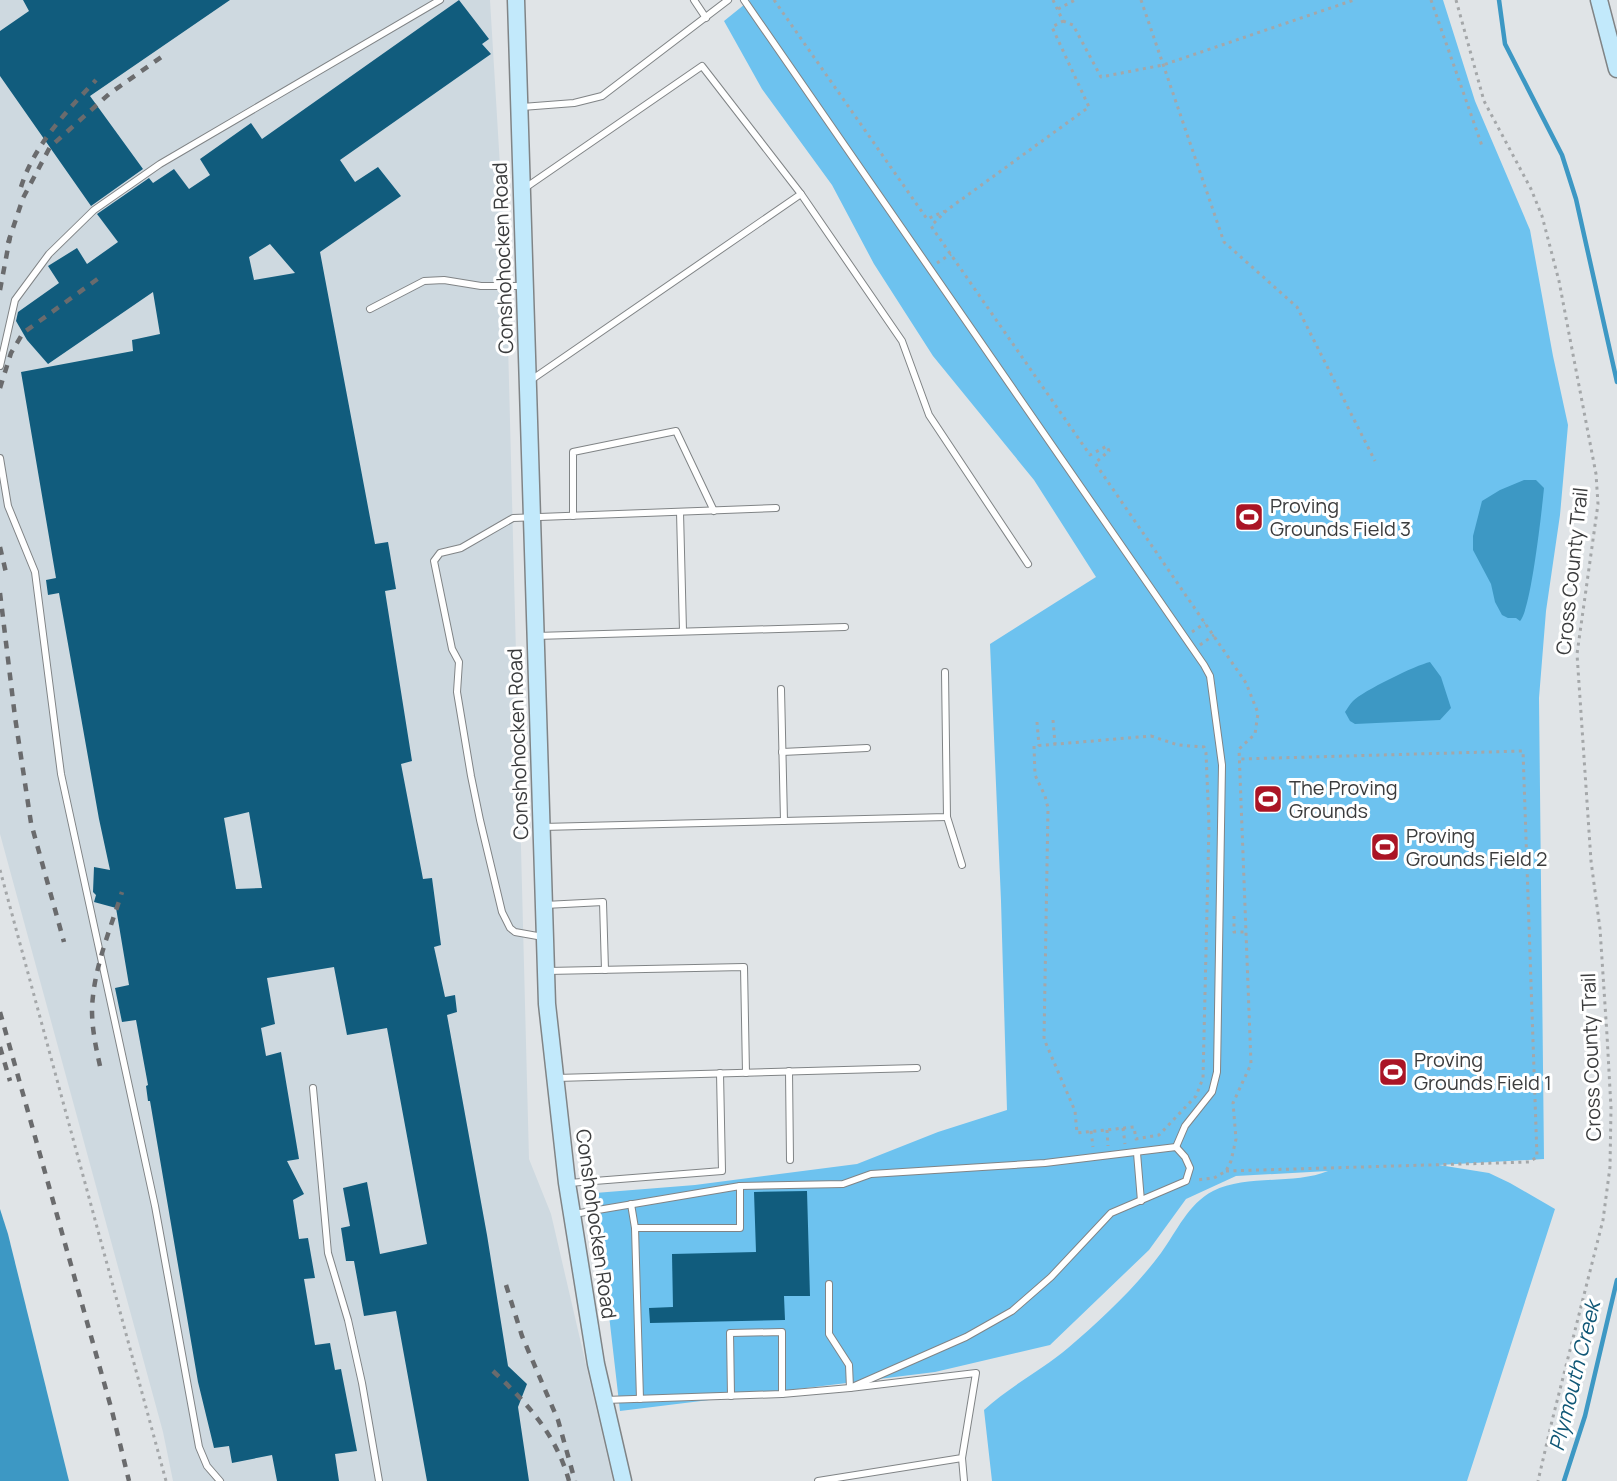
<svg xmlns="http://www.w3.org/2000/svg" width="1617" height="1481" viewBox="0 0 1617 1481" font-family="Manrope,sans-serif">
<style>
.built{fill:#ced9e0}
.green{fill:#6dc2ef}
.water{fill:#3d98c4}
.lines{fill:none;stroke-linecap:round;stroke-linejoin:round}
.stream{stroke:#3d98c4;stroke-width:4.5}
.building{fill:#115c7d;fill-rule:evenodd}
.lane-casing{stroke:#808486;stroke-width:8}
.secondary-casing{stroke:#808486;stroke-width:19}
.path{stroke:#a4a7a9;stroke-width:3;stroke-dasharray:3 4.5;stroke-linecap:butt}
.lane{stroke:#fff;stroke-width:6}
.secondary{stroke:#c2e9fb;stroke-width:16}
.rail{stroke:#6a6b6d;stroke-width:4.5;stroke-dasharray:8 8;stroke-linecap:butt}
.labels{text-anchor:middle;stroke-width:6;stroke-linejoin:round;paint-order:stroke}
.street-label{font-size:20px;fill:#3b3c3d;stroke:#fff}
.poi-label{font-size:20px;fill:#3b3c3d;stroke:#fff;text-anchor:start}
.water-label{font-size:21px;font-style:italic;fill:#115877;stroke:#fff}
</style>
<rect width="100%" height="100%" fill="#e0e4e7"/>
<path class="built" d="M 0,0 L 490,0 L 506,266 L 529,1159 L 551,1214 L 613,1481 L 173,1481 L 163,1432 L 0,834 Z"/>
<path class="green" d="M 750,0 L 1443,0 L 1475,101 L 1530,230 L 1553,356 L 1568,425 L 1560,515 L 1546,611 L 1539,698 L 1544,1159 L 1439,1165 L 1489,1173 L 1510,1183 L 1555,1209 L 1467,1481 L 992,1481 L 984,1410 C 1010,1386 1042,1370 1068,1348 C 1100,1321 1136,1287 1161,1253 C 1177,1231 1188,1204 1213,1191 C 1246,1174 1295,1185 1328,1171 L 1236,1176 L 1186,1199 L 1149,1250 L 1050,1345 L 935,1372 L 620,1411 L 595,1193 L 695,1185 L 857,1164 L 938,1132 L 1007,1110 L 1001,901 L 990,644 L 1096,577 L 1034,480 L 933,356 L 874,264 L 832,185 L 762,89 L 724,21 Z"/>
<g class="water">
<path d="M 1524,480 L 1536,480 L 1544,488 C 1542,509 1531,610 1520,621 L 1516,618 L 1508,618 L 1502,615 L 1495,602 L 1491,584 L 1473,550 L 1473,536 L 1482,501 L 1500,490 Z"/>
<path d="M 1430,662 L 1441,677 L 1451,708 L 1440,720 L 1355,724 L 1350,721 L 1345,712 C 1347,709 1350,704 1353,701 C 1363,691 1416,665 1430,662 Z"/>
<path d="M 0,1209 L 8,1234 L 69,1481 L 0,1481 Z"/>
</g>
<g class="lines">
<g class="stream">
<path d="M 1499,0 L 1505,44 L 1562,155 L 1576,199 L 1617,382"/>
<path d="M 1564,1481 L 1585,1416 L 1617,1280"/>
</g>
</g>
<g class="building">
<path d="M 23,0 L 230,0 L 90,96 L 143,169 L 91,206 L 0,76 L 0,31 L 29,11 Z"/>
<path d="M 459,0 L 489,39 L 482,44 L 491,54 L 340,160 L 355,182 L 378,167 L 401,196 L 320,252 L 375,544 L 388,542 L 396,589 L 385,591 L 412,761 L 401,764 L 423,879 L 432,878 L 441,945 L 434,947 L 445,997 L 455,995 L 457,1012 L 447,1015 L 487,1235 L 508,1366 L 527,1384 L 518,1407 L 529,1481 L 427,1481 L 396,1311 L 364,1316 L 354,1261 L 346,1261 L 341,1228 L 350,1226 L 343,1188 L 367,1182 L 380,1254 L 427,1244 L 387,1028 L 347,1035 L 334,967 L 267,978 L 275,1024 L 261,1028 L 266,1056 L 281,1052 L 299,1159 L 287,1161 L 304,1194 L 293,1200 L 299,1239 L 308,1238 L 315,1278 L 304,1279 L 315,1345 L 330,1343 L 335,1370 L 341,1369 L 357,1451 L 335,1454 L 339,1481 L 277,1481 L 272,1455 L 232,1463 L 229,1446 L 214,1448 L 198,1382 L 150,1101 L 148,1101 L 146,1086 L 148,1085 L 136,1020 L 122,1022 L 115,988 L 129,985 L 116,908 L 94,902 L 96,895 L 93,892 L 94,867 L 110,870 L 99,819 L 59,593 L 48,595 L 46,580 L 56,578 L 21,372 L 133,351 L 132,340 L 160,334 L 153,292 L 48,364 L 27,340 L 16,321 L 18,312 L 59,283 L 48,266 L 77,248 L 87,264 L 118,242 L 97,214 L 149,178 L 153,183 L 174,169 L 189,189 L 210,175 L 200,159 L 251,123 L 262,139 ZM 270,244 L 295,273 L 254,280 L 249,257 ZM 249,812 L 262,888 L 236,889 L 224,818 Z"/>
<path d="M 807,1191 L 810,1296 L 784,1296 L 785,1320 L 650,1323 L 649,1308 L 673,1307 L 672,1254 L 756,1252 L 754,1192 Z"/>
</g>
<g class="lines">
<g class="lane-casing">
<g id="lane">
<path d="M 694,0 L 706,18"/>
<path d="M 744,0 L 1204,665 L 1210,676 L 1222,765 L 1217,1072 L 1212,1092 L 1185,1126 L 1176,1147"/>
<path d="M 522,107 L 574,103 L 602,96 L 728,0"/>
<path d="M 525,188 L 702,66 L 801,194 L 531,380"/>
<path d="M 801,194 L 902,341 L 929,415 L 1028,564"/>
<path d="M 370,309 L 424,281 L 444,280 L 481,286 L 523,286"/>
<path d="M 0,366 L 15,300 L 49,254 L 94,210 L 160,164 L 440,0"/>
<path d="M 0,458 L 8,506 L 35,572 L 61,774 L 155,1206 L 199,1447 L 207,1466 L 220,1481"/>
<path d="M 680,512 L 683,631"/>
<path d="M 573,516 L 573,452 L 676,431 L 714,511"/>
<path d="M 536,636 L 845,627"/>
<path d="M 781,689 L 784,821"/>
<path d="M 782,752 L 867,748"/>
<path d="M 947,817 L 962,865"/>
<path d="M 542,827 L 947,817 L 945,672"/>
<path d="M 545,905 L 603,902 L 605,970"/>
<path d="M 543,937 L 515,932 L 510,928 L 502,912 L 480,820 L 471,776 L 457,692 L 459,662 L 452,649 L 434,561 L 440,553 L 461,548 L 513,518 L 776,508"/>
<path d="M 547,971 L 744,967 L 746,1073"/>
<path d="M 789,1071 L 790,1160"/>
<path d="M 556,1078 L 917,1068"/>
<path d="M 313,1088 L 328,1253 L 348,1320 L 362,1383 L 379,1481"/>
<path d="M 1137,1153 L 1141,1201"/>
<path d="M 569,1183 L 722,1171 L 720,1073"/>
<path d="M 631,1204 L 635,1228 L 740,1228 L 740,1186"/>
<path d="M 574,1214 L 740,1186 L 843,1184 L 871,1174 L 1045,1163 L 1176,1147 L 1185,1157 L 1190,1168 L 1186,1181 L 1111,1213 L 1051,1277 L 1012,1311 L 966,1337 L 850,1388 L 782,1394 L 605,1400"/>
<path d="M 635,1228 L 640,1399"/>
<path d="M 731,1396 L 730,1333 L 782,1332 L 782,1394"/>
<path d="M 962,1458 L 964,1481"/>
<path d="M 818,1481 L 962,1458 L 976,1373 L 850,1388 L 849,1365 L 829,1334 L 829,1284"/>
</g>
</g>
<g class="secondary-casing">
<g id="secondary">
<path d="M 516,0 L 547,1004 L 567,1183 L 596,1364 L 623,1481"/>
<path d="M 1599,0 L 1617,69"/>
</g>
</g>
<g class="path">
<path d="M 774,0 L 927,219 L 945,211"/>
<path d="M 1053,0 L 1063,21 L 1052,27 L 1089,107 L 947,210 L 931,226 L 1090,455 L 1107,446 L 1109,451 L 1095,463 L 1246,683 L 1258,713 L 1255,734 L 1239,749 L 1251,1064 L 1233,1103 L 1236,1139 L 1231,1161 L 1226,1171 L 1214,1178 L 1196,1180"/>
<path d="M 1141,0 L 1224,242 L 1297,307 L 1375,461"/>
<path d="M 1431,0 L 1482,146"/>
<path d="M 1456,0 L 1484,101 L 1531,189 L 1542,216 L 1559,281 L 1571,344 L 1596,474 L 1598,504 L 1577,654 L 1591,861 L 1600,929 L 1607,1035 L 1611,1108 L 1610,1167 L 1603,1220 L 1552,1421 L 1538,1481"/>
<path d="M 1058,9 L 1075,0"/>
<path d="M 1063,21 L 1073,25 L 1101,77 L 1163,65 L 1354,0"/>
<path d="M 937,263 L 951,254"/>
<path d="M 1192,632 L 1205,623"/>
<path d="M 1200,645 L 1214,635"/>
<path d="M 1053,720 L 1055,744"/>
<path d="M 1037,722 L 1039,746"/>
<path d="M 1151,736 L 1178,745 L 1204,747 L 1206,753 L 1209,825 L 1203,1078 L 1196,1096 L 1159,1135 L 1136,1139 L 1134,1127 L 1077,1133 L 1075,1111 L 1044,1039 L 1048,808 L 1045,796 L 1035,775 L 1034,746 Z"/>
<path d="M 0,870 L 166,1481"/>
<path d="M 1234,916 L 1234,932 L 1246,932"/>
<path d="M 1123,1128 L 1125,1144"/>
<path d="M 1107,1130 L 1108,1146"/>
<path d="M 1091,1131 L 1093,1147"/>
<path d="M 1226,1171 L 1529,1162 L 1537,1157 L 1523,751 L 1240,759"/>
</g>
<use href="#lane" class="lane"/>
<use href="#secondary" class="secondary"/>
<g class="rail">
<path d="M 21,187 C 34,145 67,111 96,80"/>
<path d="M 8,243 L 23,198 L 50,147 L 109,94 L 167,53"/>
<path d="M 0,290 L 10,237"/>
<path d="M 0,388 L 11,353 L 23,333 L 103,275"/>
<path d="M 0,547 L 7,577"/>
<path d="M 0,593 L 15,717 L 31,823 L 64,942"/>
<path d="M 0,1012 L 112,1411 L 129,1481"/>
<path d="M 0,1047 L 10,1081"/>
<path d="M 100,1066 C 96,1048 92,1029 92,1010 C 93,970 110,930 122,892"/>
<path d="M 506,1285 L 522,1336 L 558,1420 L 575,1481"/>
<path d="M 493,1371 C 527,1403 556,1434 569,1481"/>
</g>
</g>
<defs>
<g id="stadium-square" transform="scale(1.5)"><rect x="-9" y="-9" width="18" height="18" rx="4" fill="#aa1425" stroke="#fff"/><path d="M0-5a6.5 5 0 1 0 0 10a6.5 5 0 1 0 0-10ZM-3.5-1.8h7v3.6h-7Z" fill="#fff"/></g>
</defs>
<g fill-rule="evenodd">
<use href="#stadium-square" x="1249" y="517"/>
<use href="#stadium-square" x="1268" y="799"/>
<use href="#stadium-square" x="1385" y="847"/>
<use href="#stadium-square" x="1393" y="1072"/>
</g>
<g class="labels">
<g class="street-label">
<text transform="translate(503 258) rotate(-92)" y="7">Conshohocken Road</text>
<text transform="translate(1572 571) rotate(-84)" y="7">Cross County Trail</text>
<text transform="translate(518 744) rotate(-92)" y="7">Conshohocken Road</text>
<text transform="translate(1591 1057) rotate(-92)" y="7">Cross County Trail</text>
<text transform="translate(596 1224) rotate(82)" y="7">Conshohocken Road</text>
</g>
<g class="poi-label">
<text x="1270" y="513">Proving<tspan x="1270" dy="23">Grounds Field 3</tspan></text>
<text x="1289" y="795">The Proving<tspan x="1289" dy="23">Grounds</tspan></text>
<text x="1406" y="843">Proving<tspan x="1406" dy="23">Grounds Field 2</tspan></text>
<text x="1414" y="1067">Proving<tspan x="1414" dy="23">Grounds Field 1</tspan></text>
</g>
<g class="water-label">
<text transform="translate(1575 1376) rotate(-76)" y="7">Plymouth Creek</text>
</g>
</g>
</svg>
